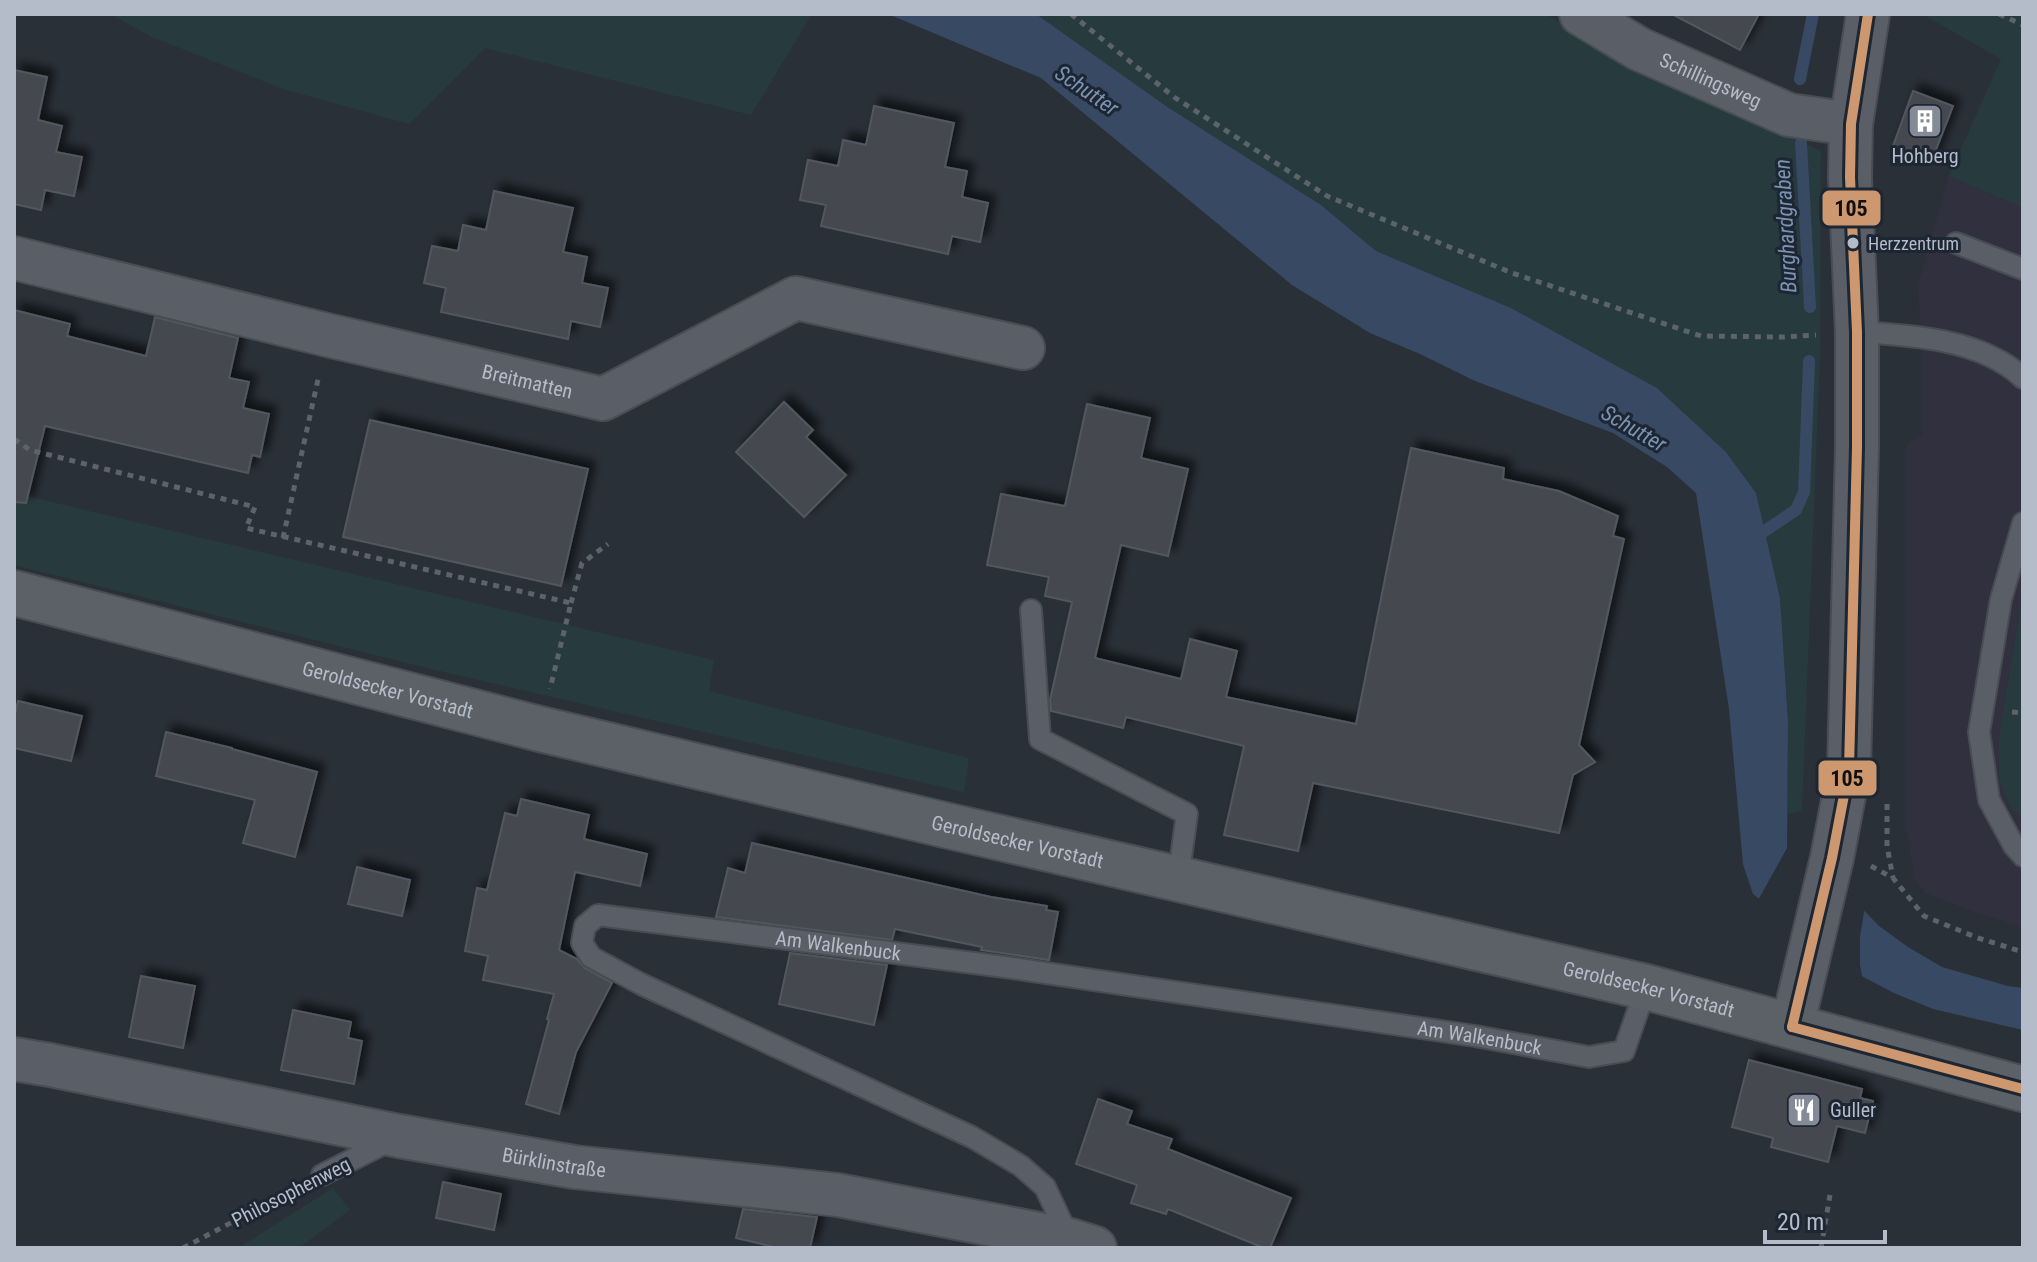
<svg xmlns="http://www.w3.org/2000/svg" width="2037" height="1262" viewBox="0 0 2037 1262" font-family="'Roboto Condensed',sans-serif">
<style>
.medical{fill:#31303e}
.green{fill:#273a3e}
.water{fill:#384963}
.pier{fill:#2a3038}
.lines{fill:none;stroke-linecap:round;stroke-linejoin:round}
.stream{stroke:#384963;stroke-width:12}
.building{fill:#444950;stroke:#52575f;stroke-width:2;filter:url(#shadow)}
.lane-casing{stroke:#484c53;stroke-width:24}
.street-casing{stroke:#484c53;stroke-width:46}
.primary-casing{stroke:#484c55;stroke-width:48}
.path{stroke:#5d636a;stroke-width:5;stroke-dasharray:6 6;stroke-linecap:butt}
.lane{stroke:#5a5e66;stroke-width:20}
.street{stroke:#5a5e66;stroke-width:42}
.primary{stroke:#5c6168;stroke-width:44}
.bus-1-casing{stroke:#1d2633;stroke-width:16}
.bus-1{stroke:#cd976f;stroke-width:10}
.bus-dot{fill:#b4bcc9;stroke:#1d2633;stroke-width:3}
.labels{text-anchor:middle;stroke-width:6;stroke-linejoin:round;paint-order:stroke}
.bus-label{font-size:18px;fill:#b4bcc9;stroke:#1d2633;text-anchor:start}
.street-label{font-size:20px;fill:#b4bcc9;stroke:#1d2633}
.poi-label{font-size:20px;fill:#b4bcc9;stroke:#1d2633}
.water-label{font-size:22px;font-style:italic;fill:#7c92b1;stroke:#1d2633}
.line-badge{stroke:#1d2633;stroke-width:3}
.pale-badge-label{font-size:22px;text-anchor:middle;font-weight:bold;fill:#111}
</style>
<defs>
<filter id="shadow"><feDropShadow dx="7" dy="-7" stdDeviation="4" flood-color="#0009"/></filter>
</defs>
<rect width="100%" height="100%" fill="#2a3038"/>
<path class="medical" d="M 1949,176 L 2023,208 L 2023,927 L 1977,913 L 1925,893 L 1915,879 L 1906,828 L 1906,445 L 1922,435 L 1922,359 L 1918,285 Z"/>
<g class="green">
<path d="M 110,14 L 812,14 L 751,115 L 485,48 L 409,124 L 283,89 L 152,37 Z"/>
<path d="M 1036,14 L 1546,14 L 1625,61 L 1821,151 L 1820,357 L 1802,811 L 1787,814 L 1788,721 L 1780,598 L 1756,493 L 1726,452 L 1657,388 L 1511,308 L 1376,251 L 1321,205 L 1166,106 Z"/>
<path d="M 1922,14 L 2023,14 L 2023,208 L 1949,176 L 2001,59 Z"/>
<path d="M 14,493 L 714,660 L 709,691 L 969,758 L 964,792 L 431,669 L 14,565 Z"/>
<path d="M 2023,595 L 2023,817 L 2011,809 L 1999,779 L 1999,734 Z"/>
<path d="M 333,1188 L 350,1210 L 299,1248 L 238,1248 Z"/>
</g>
<path class="water" d="M 888,14 L 1036,14 L 1166,106 L 1321,205 L 1376,251 L 1511,308 L 1657,388 L 1726,452 L 1756,493 L 1780,598 L 1788,721 L 1787,847 L 1856,902 L 1879,926 L 1908,947 L 1942,967 L 2008,986 L 2023,988 L 2023,1030 L 1933,1009 L 1894,993 L 1852,971 L 1820,948 L 1753,894 L 1743,864 L 1729,709 L 1696,493 L 1667,467 L 1613,433 L 1475,381 L 1420,354 L 1370,333 L 1292,285 L 1041,78 Z"/>
<path class="pier" d="M 1791,841 L 1791,845 L 1865,906 L 1860,937 L 1860,965 L 1863,981 L 1850,975 L 1817,951 L 1757,902 Z"/>
<g class="lines">
<g class="stream">
<path d="M 1800,79 L 1813,14"/>
<path d="M 1801,143 L 1810,307"/>
<path d="M 1751,540 L 1796,510 L 1804,492 L 1809,361"/>
</g>
</g>
<g class="building">
<path d="M 1672,14 L 1759,14 L 1740,50 Z"/>
<path d="M 14,70 L 47,77 L 38,120 L 62,126 L 56,152 L 82,157 L 74,196 L 45,190 L 41,210 L 14,204 Z"/>
<path d="M 1913,91 L 1953,106 L 1932,160 L 1893,146 Z"/>
<path d="M 874,106 L 954,123 L 945,167 L 967,171 L 962,197 L 988,203 L 980,242 L 952,236 L 948,254 L 821,226 L 826,205 L 800,200 L 808,160 L 838,166 L 843,140 L 866,145 Z"/>
<path d="M 494,191 L 573,208 L 563,252 L 587,257 L 582,283 L 608,288 L 600,327 L 571,321 L 568,339 L 441,312 L 446,288 L 424,283 L 432,246 L 458,251 L 463,225 L 486,230 Z"/>
<path d="M 14,310 L 70,324 L 67,336 L 146,356 L 155,317 L 238,338 L 229,378 L 249,382 L 243,408 L 269,414 L 260,457 L 252,455 L 248,473 L 45,426 L 26,503 L 14,502 Z"/>
<path d="M 784,402 L 813,430 L 806,437 L 846,475 L 804,517 L 736,452 Z"/>
<path d="M 1087,404 L 1150,418 L 1141,458 L 1188,469 L 1168,556 L 1121,545 L 1095,658 L 1181,679 L 1190,639 L 1237,651 L 1226,697 L 1356,724 L 1411,448 L 1504,468 L 1503,479 L 1559,491 L 1618,516 L 1613,536 L 1624,539 L 1579,745 L 1595,762 L 1573,775 L 1559,833 L 1313,783 L 1298,851 L 1224,835 L 1244,746 L 1126,717 L 1123,728 L 1051,711 L 1050,700 L 1072,602 L 1045,596 L 1049,577 L 987,565 L 1001,494 L 1065,506 Z"/>
<path d="M 370,420 L 588,469 L 561,586 L 343,537 Z"/>
<path d="M 18,701 L 82,716 L 71,761 L 14,748 L 14,719 Z"/>
<path d="M 166,732 L 232,748 L 232,749 L 317,772 L 295,857 L 243,843 L 255,800 L 156,776 Z"/>
<path d="M 521,799 L 589,815 L 584,839 L 647,854 L 640,886 L 575,872 L 559,950 L 577,959 L 585,968 L 612,983 L 576,1052 L 559,1114 L 526,1104 L 549,1020 L 547,1019 L 554,994 L 483,980 L 488,956 L 465,951 L 477,888 L 487,890 L 505,813 L 517,816 Z"/>
<path d="M 752,843 L 991,897 L 1047,906 L 1046,910 L 1058,912 L 1049,960 L 981,950 L 982,947 L 895,929 L 892,940 L 716,917 L 728,868 L 745,873 Z"/>
<path d="M 357,867 L 410,880 L 402,916 L 348,904 Z"/>
<path d="M 790,953 L 887,965 L 874,1025 L 779,1004 Z"/>
<path d="M 141,976 L 195,986 L 183,1048 L 129,1037 Z"/>
<path d="M 293,1010 L 351,1022 L 348,1038 L 362,1041 L 354,1084 L 281,1070 Z"/>
<path d="M 1749,1060 L 1862,1089 L 1860,1098 L 1873,1101 L 1865,1133 L 1837,1126 L 1828,1162 L 1771,1147 L 1773,1138 L 1732,1127 Z"/>
<path d="M 1098,1099 L 1132,1111 L 1127,1124 L 1172,1139 L 1168,1149 L 1291,1198 L 1270,1248 L 1264,1248 L 1168,1209 L 1166,1214 L 1131,1203 L 1137,1185 L 1076,1164 Z"/>
<path d="M 443,1182 L 501,1194 L 494,1230 L 436,1218 Z"/>
<path d="M 743,1209 L 817,1217 L 810,1248 L 778,1248 L 736,1238 Z"/>
</g>
<g class="lines">
<g class="lane-casing">
<g id="lane">
<path d="M 1956,243 L 2023,269"/>
<path d="M 1857,332 C 1911,335 1982,339 2023,378"/>
<path d="M 2023,523 L 2001,599 L 1979,732 L 1989,800 L 2014,846 L 2023,856"/>
<path d="M 1031,610 L 1040,739 L 1187,814 L 1178,879"/>
<path d="M 322,1175 L 393,1139"/>
<path id="s1" d="M 1070,1240 L 1045,1187 L 1021,1166 L 972,1137 L 641,984 L 591,957 L 582,943 L 585,926 L 598,915 L 1005,967 L 1475,1036 L 1589,1057 L 1624,1051 L 1646,987"/>
</g>
</g>
<g class="street-casing">
<g id="street">
<path id="s2" d="M 1581,14 L 1639,49 L 1789,115 L 1851,124"/>
<path id="s3" d="M 14,258 L 327,335 L 603,399 L 796,298 L 1023,348"/>
<path d="M 1792,1027 L 1832,858 L 1849,769 L 1857,447 L 1857,332 L 1850,177 L 1851,124 L 1868,14"/>
<path id="s4" d="M 14,1059 L 50,1065 L 399,1136 L 574,1167 L 838,1195 L 1070,1240 L 1095,1248"/>
</g>
</g>
<g class="primary-casing">
<g id="primary">
<path id="s5" d="M 14,593 L 540,729 L 949,826 L 1646,987 L 2023,1089"/>
</g>
</g>
<g class="path">
<path d="M 1071,14 L 1174,97 L 1327,196 L 1512,273 L 1701,336 L 1783,337 L 1816,335"/>
<path d="M 1999,14 L 2023,25"/>
<path d="M 14,439 L 30,450 L 255,507 L 246,528 L 571,603 L 550,689"/>
<path d="M 283,538 L 319,375"/>
<path d="M 571,603 L 582,563 L 608,544"/>
<path d="M 2012,712 L 2023,713"/>
<path d="M 1887,804 L 1887,846 L 1893,878"/>
<path d="M 1871,866 L 1893,878 L 1924,916 L 1978,938 L 2023,952"/>
<path d="M 183,1248 L 299,1187"/>
<path d="M 1821,1248 L 1830,1195"/>
</g>
<use href="#lane" class="lane"/>
<use href="#street" class="street"/>
<use href="#primary" class="primary"/>
<g class="bus-1-casing">
<g id="bus-1">
<path d="M 1792,1027 L 1832,858 L 1849,769 L 1857,447 L 1857,332 L 1850,177 L 1851,124 L 1868,14"/>
<path d="M 1792,1027 L 2023,1089"/>
</g>
</g>
<use href="#bus-1" class="bus-1"/>
</g>
<defs>
<g id="building-square" transform="scale(1.8)"><rect x="-9" y="-9" width="18" height="18" rx="4" fill="#848b96" stroke="#1d2633"/><path d="M-4-6H4V6H1V3H-1V6H-4ZM-2.5-4.3h1.7v1.8h-1.7ZM.8-4.3h1.7v1.8H.8ZM-2.5-1h1.7V.8h-1.7ZM.8-1h1.7V.8H.8Z" fill="#fff"/></g>
<g id="restaurant-square" transform="scale(1.8)"><rect x="-9" y="-9" width="18" height="18" rx="4" fill="#848b96" stroke="#1d2633"/><path d="M-5-6h1v4h1v-4h1v4h1v-4h1v5L-1.5 .5V6h-2V.5L-5-1ZM5-6V6H3V1.5H1.5Q1.5-4 5-6Z" fill="#fff"/></g>
</defs>
<g fill-rule="evenodd">
<use href="#building-square" x="1925" y="121"/>
<use href="#restaurant-square" x="1804" y="1110"/>
</g>
<circle class="bus-dot" cx="1853" cy="243" r="7"/>
<g class="labels">
<g class="bus-label">
<text x="1868" y="250">Herzzentrum</text>
</g>
<g class="street-label">
<text dy="7" stroke="none"><textPath href="#s2" startOffset="146">Schillingsweg</textPath></text>
<text dy="7" stroke="none"><textPath href="#s3" startOffset="528">Breitmatten</textPath></text>
<text dy="7" stroke="none"><textPath href="#s5" startOffset="386">Geroldsecker Vorstadt</textPath></text>
<text dy="7" stroke="none"><textPath href="#s5" startOffset="1034">Geroldsecker Vorstadt</textPath></text>
<text dy="7" stroke="none"><textPath href="#s1" startOffset="862">Am Walkenbuck</textPath></text>
<text dy="7" stroke="none"><textPath href="#s5" startOffset="1682">Geroldsecker Vorstadt</textPath></text>
<text dy="7" stroke="none"><textPath href="#s1" startOffset="1510">Am Walkenbuck</textPath></text>
<text dy="7" stroke="none"><textPath href="#s4" startOffset="550">Bürklinstraße</textPath></text>
<text transform="translate(291 1192) rotate(-27)" y="7">Philosophenweg</text>
</g>
<g class="poi-label">
<text x="1925" y="163">Hohberg</text>
<text x="1830" y="1117" text-anchor="start">Guller</text>
</g>
<g class="water-label">
<text transform="translate(1087 90) rotate(34)" y="8">Schutter</text>
<text transform="translate(1785 226) rotate(-93)" y="8">Burghardgraben</text>
<text transform="translate(1634 428) rotate(30)" y="8">Schutter</text>
</g>
</g>
<g class="line-badge">
<rect x="1821" y="189" width="61" height="38" rx="8" fill="#cd976f"/>
<rect x="1817" y="759" width="61" height="38" rx="8" fill="#cd976f"/>
</g>
<g class="pale-badge-label">
<text x="1851" y="216">105</text>
<text x="1847" y="786">105</text>
</g>
<rect width="2037" height="1262" fill="none" stroke="#b4bcc9" stroke-width="32"/>
<path d="M1765 1230v12h120v-12" fill="none" stroke="#b4bcc9" stroke-width="4"/>
<text x="1777" y="1230" font-size="24" fill="#b4bcc9" stroke="#1d2633" stroke-width="6" paint-order="stroke">20 m</text>
</svg>
